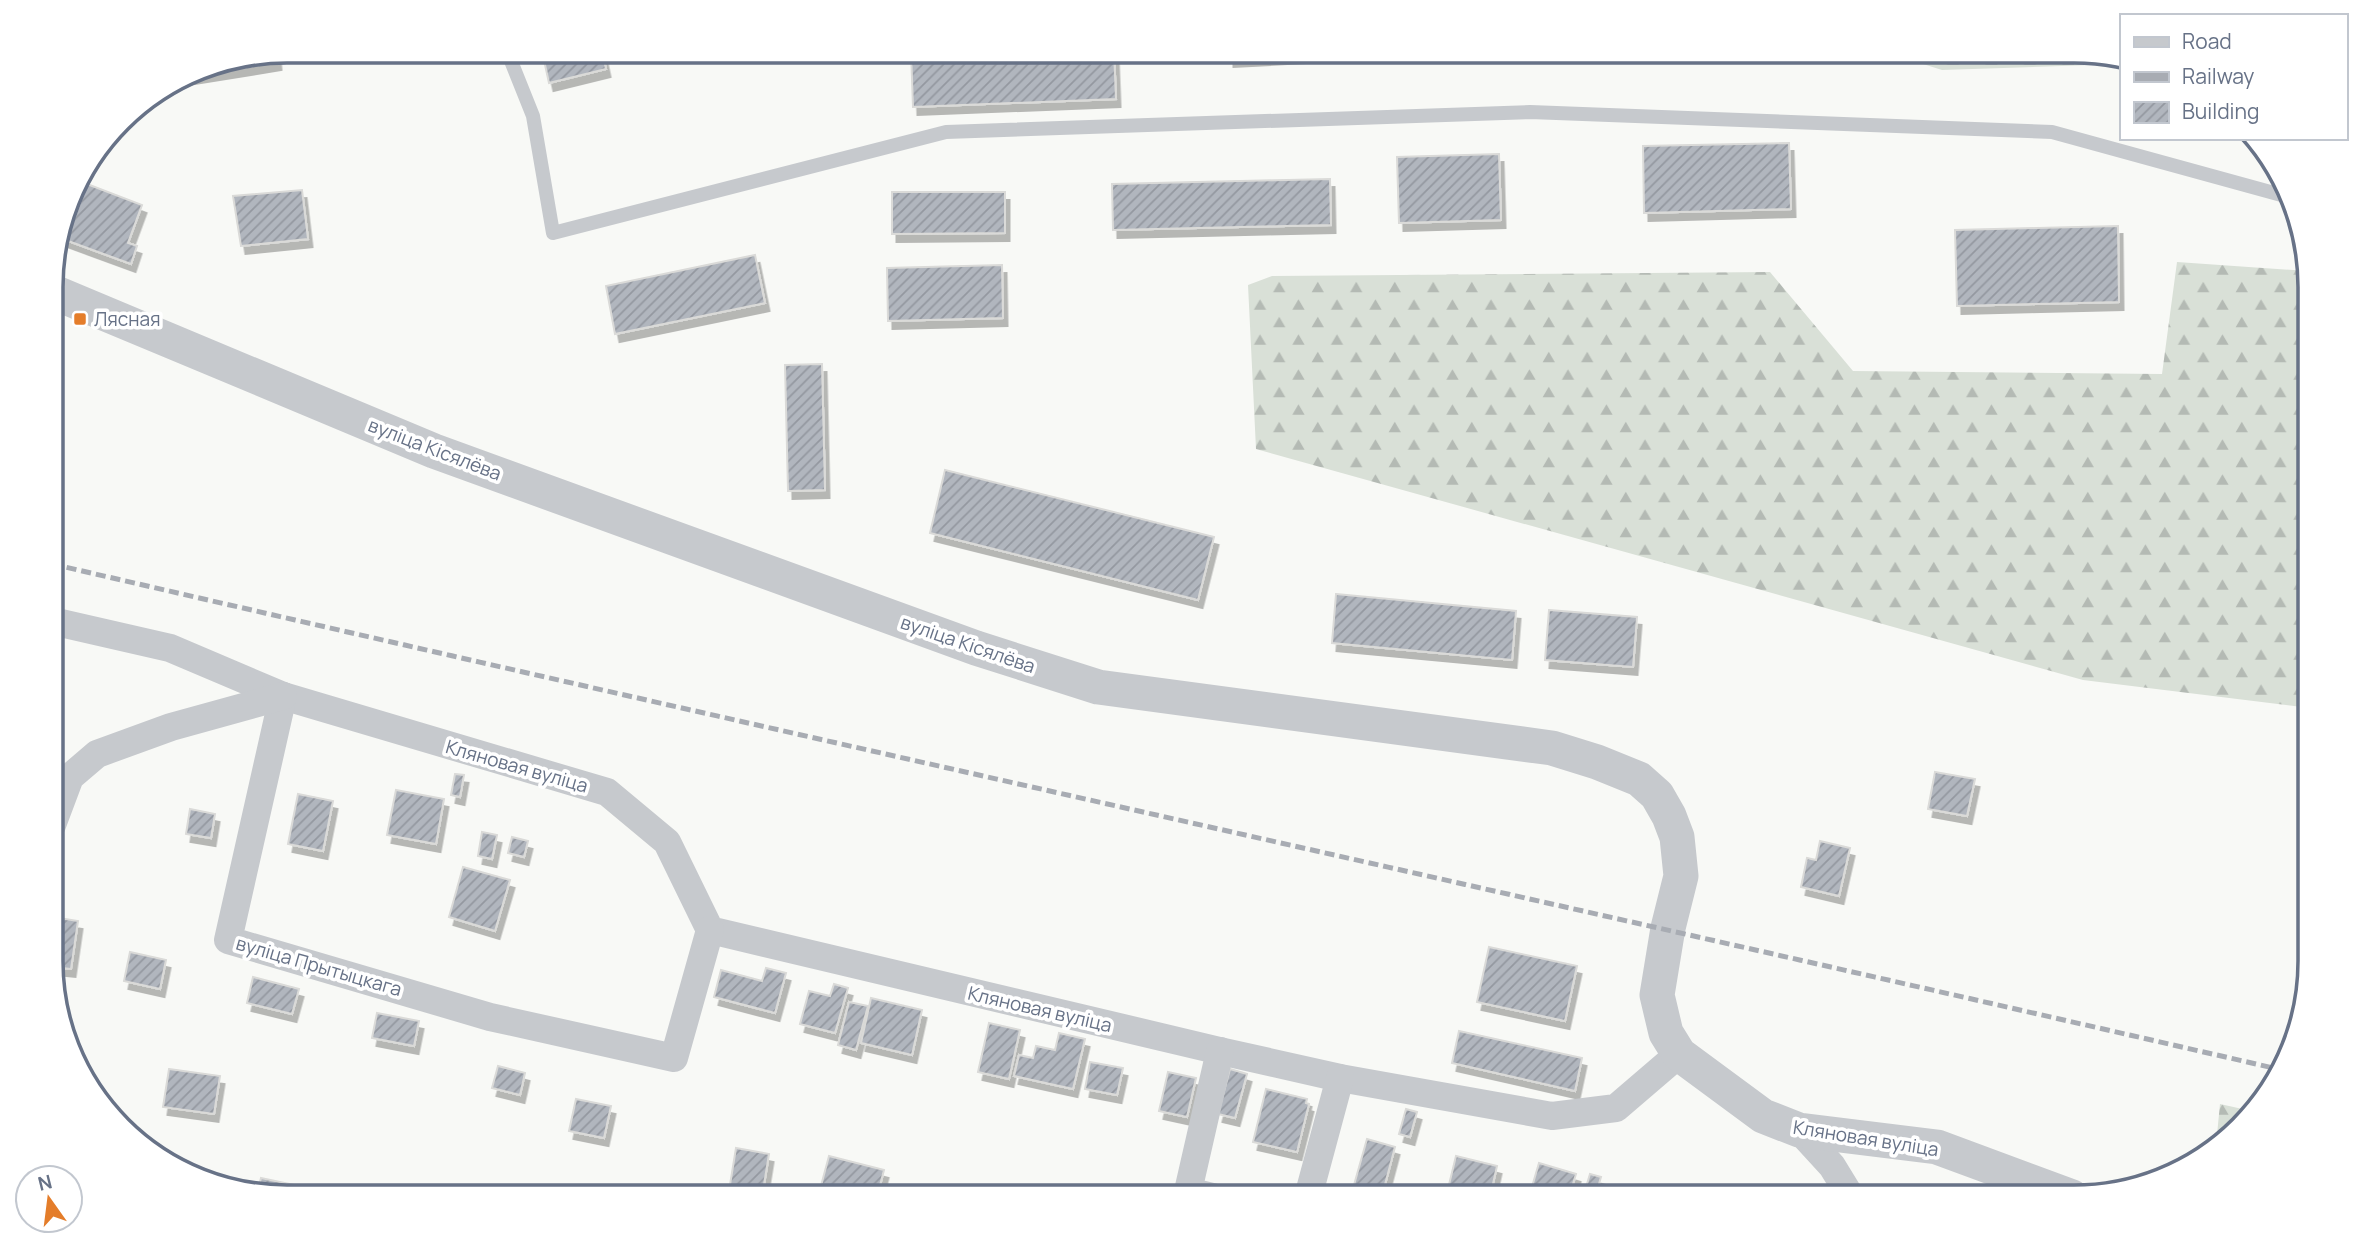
<svg xmlns="http://www.w3.org/2000/svg" width="2361" height="1248" viewBox="0 0 2361 1248" font-family="Manrope,sans-serif">
<style>
.forest{fill:url(#forest-firs)}
.building{fill:url(#building-hatch);stroke:#dadad8;stroke-width:2;filter:url(#shadow)}
.lines{fill:none;stroke-linecap:round;stroke-linejoin:round}
.service{stroke:#c6c9cd;stroke-width:14}
.minor{stroke:#c6c9cd;stroke-width:28}
.tertiary{stroke:#c6c9cd;stroke-width:35}
.rail{stroke:#a8acb3;stroke-width:5;stroke-dasharray:10 5;stroke-linecap:butt}
.poi-dot{fill:#e47d2a;stroke:#fff;stroke-width:2.5}
.labels{text-anchor:middle;stroke-width:7;stroke-linejoin:round;paint-order:stroke}
.poi-label{font-size:19px;fill:#677287;stroke:#fff;text-anchor:start}
.street-label{font-size:19px;fill:#677287;stroke:#fff}
.rim{fill:none;stroke:#677287;stroke-width:3.5}
</style>
<defs>
<pattern id="forest-firs" width="22" height="20" patternUnits="userSpaceOnUse" patternTransform="scale(1.75)"><rect width="22" height="20" fill="#d9e0d7"/><path d="M5 1l3.5 6h-7zM16 11l3.5 6h-7z" fill="#b4bab4"/></pattern>
<pattern id="building-hatch" width="6" height="6" patternUnits="userSpaceOnUse" patternTransform="scale(1.75)"><rect width="6" height="6" fill="#b1b6be"/><path d="M-1 1l2-2M0 6l6-6M5 7l2-2" fill="none" stroke="#9498a0"/></pattern>
<filter id="shadow"><feDropShadow dx="4.5" dy="8" stdDeviation="0" flood-color="#0004"/></filter>
</defs>
<rect width="100%" height="100%" fill="#f8f9f6"/>
<g class="forest">
<path d="M 1882,51 L 2074,51 L 2121,62 L 2121,64 L 1942,70 Z"/>
<path d="M 2177,262 L 2308,271 L 2310,708 L 2083,680 L 1256,449 L 1248,285 L 1272,276 L 1770,272 L 1853,371 L 2162,374 Z"/>
<path d="M 2220,1104 L 2247,1110 L 2216,1145 Z"/>
</g>
<g class="building">
<path d="M 542,51 L 602,51 L 606,69 L 549,83 Z"/>
<path d="M 911,51 L 1114,51 L 1116,99 L 913,107 Z"/>
<path d="M 1229,51 L 1377,51 L 1229,59 Z"/>
<path d="M 276,53 L 277,62 L 184,77 L 197,69 Z"/>
<path d="M 1789,143 L 1791,209 L 1644,213 L 1643,146 Z"/>
<path d="M 1499,154 L 1501,220 L 1399,223 L 1397,157 Z"/>
<path d="M 1330,179 L 1331,225 L 1113,230 L 1112,184 Z"/>
<path d="M 87,184 L 142,205 L 128,243 L 137,246 L 131,264 L 60,238 L 67,214 L 75,217 Z"/>
<path d="M 302,190 L 308,239 L 241,246 L 233,196 Z"/>
<path d="M 892,192 L 1005,192 L 1005,233 L 892,234 Z"/>
<path d="M 2118,226 L 2119,302 L 1957,306 L 1955,230 Z"/>
<path d="M 755,255 L 765,303 L 615,334 L 606,286 Z"/>
<path d="M 1002,265 L 1003,318 L 888,321 L 887,268 Z"/>
<path d="M 822,364 L 825,490 L 788,491 L 785,365 Z"/>
<path d="M 945,470 L 1214,537 L 1198,600 L 930,533 Z"/>
<path d="M 1336,594 L 1516,611 L 1512,660 L 1332,643 Z"/>
<path d="M 1549,610 L 1637,617 L 1633,667 L 1545,660 Z"/>
<path d="M 1935,772 L 1975,779 L 1967,816 L 1928,809 Z"/>
<path d="M 455,774 L 464,775 L 460,797 L 451,795 Z"/>
<path d="M 396,790 L 444,799 L 436,844 L 387,835 Z"/>
<path d="M 298,794 L 333,801 L 323,851 L 288,844 Z"/>
<path d="M 190,809 L 215,814 L 211,838 L 186,834 Z"/>
<path d="M 482,832 L 497,835 L 492,859 L 478,856 Z"/>
<path d="M 512,837 L 528,841 L 524,857 L 508,853 Z"/>
<path d="M 1820,841 L 1850,848 L 1839,896 L 1801,887 L 1807,858 L 1816,860 Z"/>
<path d="M 463,867 L 510,880 L 495,931 L 449,917 Z"/>
<path d="M 53,917 L 78,921 L 71,969 L 53,967 Z"/>
<path d="M 1489,947 L 1577,966 L 1565,1021 L 1477,1002 Z"/>
<path d="M 130,952 L 166,960 L 160,989 L 124,981 Z"/>
<path d="M 766,968 L 786,973 L 775,1013 L 714,997 L 721,970 L 762,981 Z"/>
<path d="M 253,977 L 299,989 L 292,1014 L 247,1003 Z"/>
<path d="M 834,984 L 848,988 L 835,1033 L 800,1024 L 809,991 L 830,996 Z"/>
<path d="M 871,998 L 922,1010 L 912,1055 L 861,1043 Z"/>
<path d="M 849,1002 L 868,1006 L 856,1050 L 838,1045 Z"/>
<path d="M 377,1013 L 419,1021 L 414,1046 L 372,1038 Z"/>
<path d="M 989,1023 L 1020,1030 L 1009,1079 L 978,1072 Z"/>
<path d="M 1459,1031 L 1582,1058 L 1575,1091 L 1452,1063 Z"/>
<path d="M 1059,1033 L 1085,1039 L 1073,1089 L 1014,1076 L 1019,1055 L 1033,1058 L 1036,1046 L 1055,1050 Z"/>
<path d="M 1090,1062 L 1123,1068 L 1117,1095 L 1085,1089 Z"/>
<path d="M 498,1066 L 525,1073 L 520,1095 L 492,1088 Z"/>
<path d="M 169,1069 L 220,1076 L 214,1114 L 163,1107 Z"/>
<path d="M 1230,1069 L 1247,1074 L 1235,1118 L 1218,1114 Z"/>
<path d="M 1168,1072 L 1196,1078 L 1187,1117 L 1159,1111 Z"/>
<path d="M 1266,1089 L 1307,1099 L 1306,1103 L 1309,1104 L 1297,1152 L 1253,1142 Z"/>
<path d="M 576,1099 L 611,1106 L 604,1138 L 569,1131 Z"/>
<path d="M 1406,1109 L 1417,1112 L 1410,1137 L 1399,1134 Z"/>
<path d="M 1367,1139 L 1395,1147 L 1383,1192 L 1375,1190 L 1373,1197 L 1361,1197 L 1363,1187 L 1354,1185 Z"/>
<path d="M 736,1148 L 769,1154 L 762,1197 L 729,1191 Z"/>
<path d="M 829,1156 L 884,1170 L 877,1197 L 818,1197 Z"/>
<path d="M 1456,1156 L 1497,1166 L 1490,1197 L 1446,1197 Z"/>
<path d="M 1539,1163 L 1576,1174 L 1569,1197 L 1529,1197 Z"/>
<path d="M 1590,1174 L 1601,1177 L 1595,1197 L 1583,1197 Z"/>
<path d="M 261,1178 L 299,1186 L 296,1197 L 258,1190 Z"/>
</g>
<g class="lines">
<path class="service" d="M 507,51 L 533,116 L 553,233 L 946,132 L 1530,112 L 2052,132 L 2285,196"/>
<g class="minor">
<path d="M 52,621 L 170,648 L 283,696 L 607,792 L 667,842 L 710,930 L 1220,1051 L 1340,1078 L 1552,1116 L 1616,1108 L 1679,1054"/>
<path d="M 283,696 L 228,940 L 490,1017 L 674,1058 L 710,930"/>
<path d="M 52,825 L 70,777 L 97,754 L 171,727 L 283,696"/>
<path d="M 1799,1130 L 1832,1166 L 1851,1197"/>
<path d="M 1213,1197 L 1188,1191 L 1220,1051"/>
<path d="M 1308,1197 L 1340,1078"/>
</g>
<path class="tertiary" d="M 51,291 L 434,451 L 976,648 L 1098,687 L 1552,748 L 1597,762 L 1639,779 L 1657,795 L 1669,816 L 1677,837 L 1681,876 L 1668,928 L 1657,995 L 1666,1033 L 1679,1054 L 1763,1116 L 1799,1130 L 1937,1147 L 2072,1197"/>
<path class="rail" d="M 52,564 C 795,736 1539,899 2282,1070"/>
</g>
<rect class="poi-dot" x="73" y="312" width="14" height="14" rx="3.5"/>
<g class="labels">
<g class="poi-label">
<text x="94" y="326">Лясная</text>
</g>
<g class="street-label">
<text transform="translate(435 449) rotate(21)" y="7">вуліца Кісялёва</text>
<text transform="translate(968 644) rotate(19)" y="7">вуліца Кісялёва</text>
<text transform="translate(517 766) rotate(16)" y="7">Кляновая вуліца</text>
<text transform="translate(319 966) rotate(16)" y="7">вуліца Прытыцкага</text>
<text transform="translate(1040 1009) rotate(13)" y="7">Кляновая вуліца</text>
<text transform="translate(1866 1138) rotate(9)" y="7">Кляновая вуліца</text>
</g>
</g>
<path d="M0 0H2361V1248H0ZM287 63H2074A224 224 0 0 1 2298 287V961A224 224 0 0 1 2074 1185H287A224 224 0 0 1 63 961V287A224 224 0 0 1 287 63Z" fill="#fff" fill-rule="evenodd"/>
<path class="rim" d="M287 63H2074A224 224 0 0 1 2298 287V961A224 224 0 0 1 2074 1185H287A224 224 0 0 1 63 961V287A224 224 0 0 1 287 63Z"/>
<rect x="2120" y="14" width="228" height="126" fill="#ffffff" stroke="#c2c7cf" stroke-width="2"/>
<rect x="2134" y="37" width="35" height="10" fill="#c6c9cd" stroke="#c2c7cf" stroke-width="2"/>
<text x="2182" y="49" font-size="21" fill="#677287">Road</text>
<rect x="2134" y="72" width="35" height="10" fill="#a8acb3" stroke="#c2c7cf" stroke-width="2"/>
<text x="2182" y="84" font-size="21" fill="#677287">Railway</text>
<rect x="2134" y="102" width="35" height="21" fill="url(#building-hatch)" stroke="#c2c7cf" stroke-width="2"/>
<text x="2182" y="119" font-size="21" fill="#677287">Building</text>
<g transform="translate(49 1199) rotate(346)"><circle r="33" fill="#ffffff" stroke="#c2c7cf" stroke-width="2"/>
<path d="M0-5L12 26L0 18L-12 26Z" fill="#e47d2a"/>
<text y="-10" font-size="19" font-weight="bold" text-anchor="middle" fill="#677287">N</text>
</g>
</svg>
